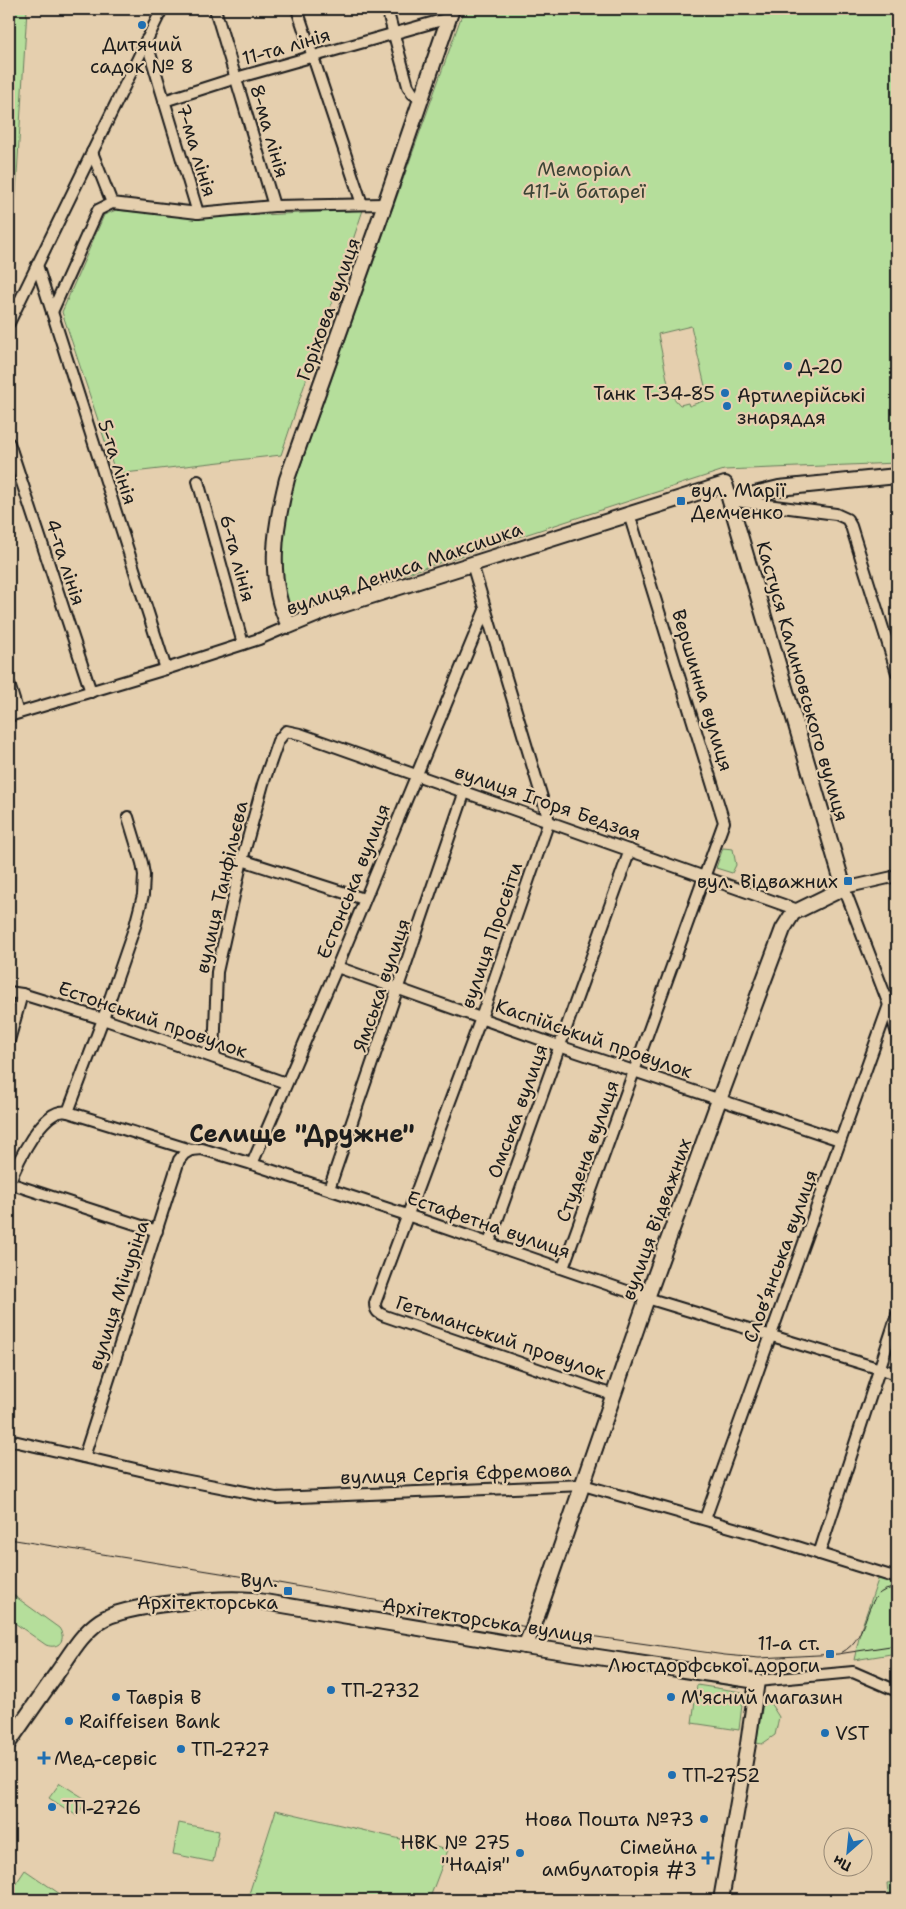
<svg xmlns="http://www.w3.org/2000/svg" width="906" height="1909" viewBox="0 0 906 1909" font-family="'Shantell Sans',sans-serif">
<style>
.green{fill:#b5de9b;stroke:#687d5c;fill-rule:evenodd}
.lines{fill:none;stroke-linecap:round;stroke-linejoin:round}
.street-casing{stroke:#1c1c1c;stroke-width:14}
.secondary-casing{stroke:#1c1c1c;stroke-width:18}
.street{stroke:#e5cfae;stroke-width:10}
.secondary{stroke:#e5cfae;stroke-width:14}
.tram{stroke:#1c1c1c;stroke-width:1}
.poi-dot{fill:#1f6fb2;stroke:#e5cfae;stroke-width:2}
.labels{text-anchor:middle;stroke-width:4.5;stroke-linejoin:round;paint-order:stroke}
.poi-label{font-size:19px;fill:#1c1c1c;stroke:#e5cfae;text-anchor:start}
.street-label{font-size:19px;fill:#1c1c1c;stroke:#e5cfae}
.park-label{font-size:19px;fill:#3b4335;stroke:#e5cfae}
.district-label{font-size:24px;font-weight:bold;fill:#1c1c1c;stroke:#e5cfae}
</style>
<rect width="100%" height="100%" fill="#e5cfae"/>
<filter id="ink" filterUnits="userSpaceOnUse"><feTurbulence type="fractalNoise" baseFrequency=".02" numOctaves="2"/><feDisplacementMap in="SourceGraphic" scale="10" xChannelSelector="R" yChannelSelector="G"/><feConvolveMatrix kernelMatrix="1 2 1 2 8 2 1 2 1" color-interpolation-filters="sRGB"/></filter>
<g filter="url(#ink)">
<g class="green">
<path d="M 9,9 L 27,9 L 9,308 Z"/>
<path d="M 464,9 L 897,9 L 897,463 L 724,470 L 402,575 L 309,608 C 300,609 290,608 286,599 C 277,578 284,521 289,498 ZM 691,326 L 708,399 L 689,406 L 688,403 L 680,405 L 670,394 L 658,334 Z"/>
<path d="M 116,210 L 201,218 L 363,210 L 281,455 L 116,474 L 62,312 L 104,215 Z"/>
<path d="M 723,848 L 733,849 L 736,865 L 732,873 L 716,868 Z"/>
<path d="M 879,1577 L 897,1582 L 897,1653 L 854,1660 L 861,1629 Z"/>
<path d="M 9,1592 L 59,1628 C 67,1639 59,1650 46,1645 L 9,1619 Z"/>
<path d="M 698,1678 L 741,1684 L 741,1686 L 739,1687 L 698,1681 Z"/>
<path d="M 697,1685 L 742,1692 L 743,1696 L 739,1730 L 692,1723 Z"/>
<path d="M 764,1698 L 767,1698 L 779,1717 L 775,1735 L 762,1744 L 756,1743 Z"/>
<path d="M 60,1783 L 87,1800 L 77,1816 L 49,1798 Z"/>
<path d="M 276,1810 L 448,1850 L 429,1900 L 247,1900 Z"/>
<path d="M 179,1823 L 219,1831 L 213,1862 L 173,1854 Z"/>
<path d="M 25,1870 L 60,1894 L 56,1900 L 24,1900 L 11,1891 Z"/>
<path d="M 897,1882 L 897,1893 L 888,1894 L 887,1883 Z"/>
</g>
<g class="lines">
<g class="street-casing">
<g id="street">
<path d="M 215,9 L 274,206"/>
<path d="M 297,9 L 362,204"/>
<path d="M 387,9 L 408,86 L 413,94 L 422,99"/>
<path d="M 146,40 L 198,213"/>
<path d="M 164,101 L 236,78 L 449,18"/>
<path d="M 92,152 L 112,203"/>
<path d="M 37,265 L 166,669"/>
<path d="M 52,312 L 98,210 L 112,203 L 198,213 L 274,206 L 385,204"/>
<path d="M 9,323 L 162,9"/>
<path d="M 9,443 L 91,692"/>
<path d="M 198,481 L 243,644"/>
<path d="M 736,501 L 836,514 L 847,519 L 851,526 L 897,673"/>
<path d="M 472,564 L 549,821 L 481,1018 L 375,1303 C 375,1311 378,1313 385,1316 L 613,1395"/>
<path d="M 9,684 L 18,713"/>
<path d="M 9,716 L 166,669 L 259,639 L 289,626"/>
<path d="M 242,860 L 364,899"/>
<path d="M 897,876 L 844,888 L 889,1005 L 897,1034"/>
<path d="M 337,967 L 559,1046 L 840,1140"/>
<path d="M 9,992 L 22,994 L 103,1019 L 286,1083"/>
<path d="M 9,1041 L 22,994"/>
<path d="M 214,1057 L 217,972 L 242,860 L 263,784 L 278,741 L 286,731 L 300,734 L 798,910"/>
<path d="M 68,1112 L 191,1150 L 202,1149 L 252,1164 L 407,1215 L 647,1298 L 897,1374"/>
<path d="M 252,1164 L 337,967 L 485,610"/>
<path d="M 9,1183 L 157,1231"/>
<path d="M 9,1184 C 16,1165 43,1105 68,1112 L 103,1019 L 135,926 L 143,895 L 144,875 L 142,863 L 128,817"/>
<path d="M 329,1189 L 465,791"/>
<path d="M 489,1243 L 630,850"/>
<path d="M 563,1268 L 724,822 L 629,514"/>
<path d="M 9,1440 L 179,1479 L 276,1498 L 583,1485 L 762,1536 L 897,1578"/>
<path d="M 84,1457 L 179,1160 L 184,1154 L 191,1150"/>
<path d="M 705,1519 L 889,1005"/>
<path d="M 819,1554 L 897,1315"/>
<path d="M 757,1681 L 853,1672 L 897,1691"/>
</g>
</g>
<g class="secondary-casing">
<g id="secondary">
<path d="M 452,9 L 385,204 L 287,479 C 275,527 266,579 289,626 L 330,609 L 725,484 L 844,888 L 793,913 L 783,929 L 719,1100 L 647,1298 L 533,1628 L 525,1646"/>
<path d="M 730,500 L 779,488 L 897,476"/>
<path d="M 9,1742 C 25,1719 41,1696 57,1673 C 70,1655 81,1634 100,1621 C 124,1604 222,1597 253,1600 L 525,1646 L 757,1681 L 748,1744 L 721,1900"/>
</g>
</g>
<use href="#street" class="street"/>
<use href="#secondary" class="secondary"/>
<g class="tram">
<path d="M 9,1539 L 233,1575 L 533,1628 L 725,1655 L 759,1658 L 838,1654 L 897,1645"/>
<path d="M 841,1653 C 875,1635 859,1588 897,1588"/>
</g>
</g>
</g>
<g class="poi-dot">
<circle cx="142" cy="25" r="5"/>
<circle cx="788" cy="366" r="5"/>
<circle cx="725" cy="393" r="5"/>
<circle cx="727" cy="406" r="5"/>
<rect x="676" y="496" width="10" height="10" rx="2.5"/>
<rect x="843" y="876" width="10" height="10" rx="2.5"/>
<rect x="283" y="1586" width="10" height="10" rx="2.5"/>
<rect x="825" y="1649" width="10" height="10" rx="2.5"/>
<circle cx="331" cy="1690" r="5"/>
<circle cx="116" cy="1697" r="5"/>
<circle cx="671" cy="1697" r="5"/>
<circle cx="69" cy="1721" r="5"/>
<circle cx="825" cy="1733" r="5"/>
<circle cx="181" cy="1749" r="5"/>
<path d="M41.5 1750.5h5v5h5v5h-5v5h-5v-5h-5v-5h5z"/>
<circle cx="672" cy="1775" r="5"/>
<circle cx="52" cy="1807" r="5"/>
<circle cx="704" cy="1819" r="5"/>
<circle cx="520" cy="1853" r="5"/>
<path d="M705.5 1850.5h5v5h5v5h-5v5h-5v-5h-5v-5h5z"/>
</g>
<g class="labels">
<g class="poi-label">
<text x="142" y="51" text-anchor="middle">Дитячий<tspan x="142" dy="22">садок № 8</tspan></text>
<text x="798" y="373">Д-20</text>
<text x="715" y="400" text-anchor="end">Танк Т-34-85</text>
<text x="737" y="402">Артилерійські<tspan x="737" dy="22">знаряддя</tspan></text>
<text x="691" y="497">вул. Марії<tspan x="691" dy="22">Демченко</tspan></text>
<text x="838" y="888" text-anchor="end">вул. Відважних</text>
<text x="278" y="1587" text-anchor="end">Вул.<tspan x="278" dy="22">Архітекторська</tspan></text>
<text x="820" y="1650" text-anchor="end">11-а ст.<tspan x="820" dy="22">Люстдорфської дороги</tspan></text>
<text x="341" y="1697">ТП-2732</text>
<text x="126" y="1704">Таврія В</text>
<text x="681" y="1704">М'ясний магазин</text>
<text x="79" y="1728">Raiffeisen Bank</text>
<text x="835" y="1740">VST</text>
<text x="191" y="1756">ТП-2727</text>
<text x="54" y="1765">Мед-сервіс</text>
<text x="682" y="1782">ТП-2752</text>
<text x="62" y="1814">ТП-2726</text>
<text x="694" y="1826" text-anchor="end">Нова Пошта №73</text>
<text x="510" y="1849" text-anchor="end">НВК № 275<tspan x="510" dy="22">"Надія"</tspan></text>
<text x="697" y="1854" text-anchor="end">Сімейна<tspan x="697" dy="22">амбулаторія #3</tspan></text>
</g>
<g class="street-label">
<text transform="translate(286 46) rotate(-16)" y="7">11-та лінія</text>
<text transform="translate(270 131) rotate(74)" y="7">8-ма лінія</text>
<text transform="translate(197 150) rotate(73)" y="7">7-ма лінія</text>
<text transform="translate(328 309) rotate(-70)" y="7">Горіхова вулиця</text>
<text transform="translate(118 462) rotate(72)" y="7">5-та лінія</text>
<text transform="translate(238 558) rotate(75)" y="7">6-та лінія</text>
<text transform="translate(66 562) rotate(72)" y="7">4-та лінія</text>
<text transform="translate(404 568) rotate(-19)" y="7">вулиця Дениса Максишка</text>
<text transform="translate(803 681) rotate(74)" y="7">Кастуся Калиновського вулиця</text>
<text transform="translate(703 690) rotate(73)" y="7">Вершинна вулиця</text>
<text transform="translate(548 802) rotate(19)" y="7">вулиця Ігоря Бедзая</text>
<text transform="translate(353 881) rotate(-68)" y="7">Естонська вулиця</text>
<text transform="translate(221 887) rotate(-77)" y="7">вулиця Танфільєва</text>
<text transform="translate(491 935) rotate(-71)" y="7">вулиця Просвіти</text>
<text transform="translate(381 985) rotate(-71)" y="7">Ямська вулиця</text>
<text transform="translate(153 1019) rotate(19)" y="7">Естонський провулок</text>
<text transform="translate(594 1038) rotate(19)" y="7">Каспійський провулок</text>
<text transform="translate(517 1111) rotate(-70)" y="7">Омська вулиця</text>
<text transform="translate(587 1151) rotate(-70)" y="7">Студена вулиця</text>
<text transform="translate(656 1219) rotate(-70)" y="7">вулиця Відважних</text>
<text transform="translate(489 1224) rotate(19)" y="7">Естафетна вулиця</text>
<text transform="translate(780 1256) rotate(-70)" y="7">Словʼянська вулиця</text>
<text transform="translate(118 1295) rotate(-72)" y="7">вулиця Мічуріна</text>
<text transform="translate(501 1337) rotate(19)" y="7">Гетьманський провулок</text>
<text transform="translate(456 1473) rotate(-2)" y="7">вулиця Сергія Єфремова</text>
<text transform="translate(488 1620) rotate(9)" y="7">Архітекторська вулиця</text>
</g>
<g class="park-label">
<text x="584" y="176">Меморіал<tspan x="584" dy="22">411-й батареї</tspan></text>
</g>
<g class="district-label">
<text x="302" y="1142">Селище "Дружне"</text>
</g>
</g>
<rect width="906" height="1909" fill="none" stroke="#e5cfae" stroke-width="30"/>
<rect x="15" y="15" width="876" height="1879" fill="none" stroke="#1c1c1c" stroke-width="2" filter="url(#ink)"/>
<g transform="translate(848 1852) rotate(207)"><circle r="24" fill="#e5cfae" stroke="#958774"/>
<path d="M0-4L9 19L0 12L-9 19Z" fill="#1f6fb2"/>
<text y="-8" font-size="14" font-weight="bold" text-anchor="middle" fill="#1c1c1c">Пн</text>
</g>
</svg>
